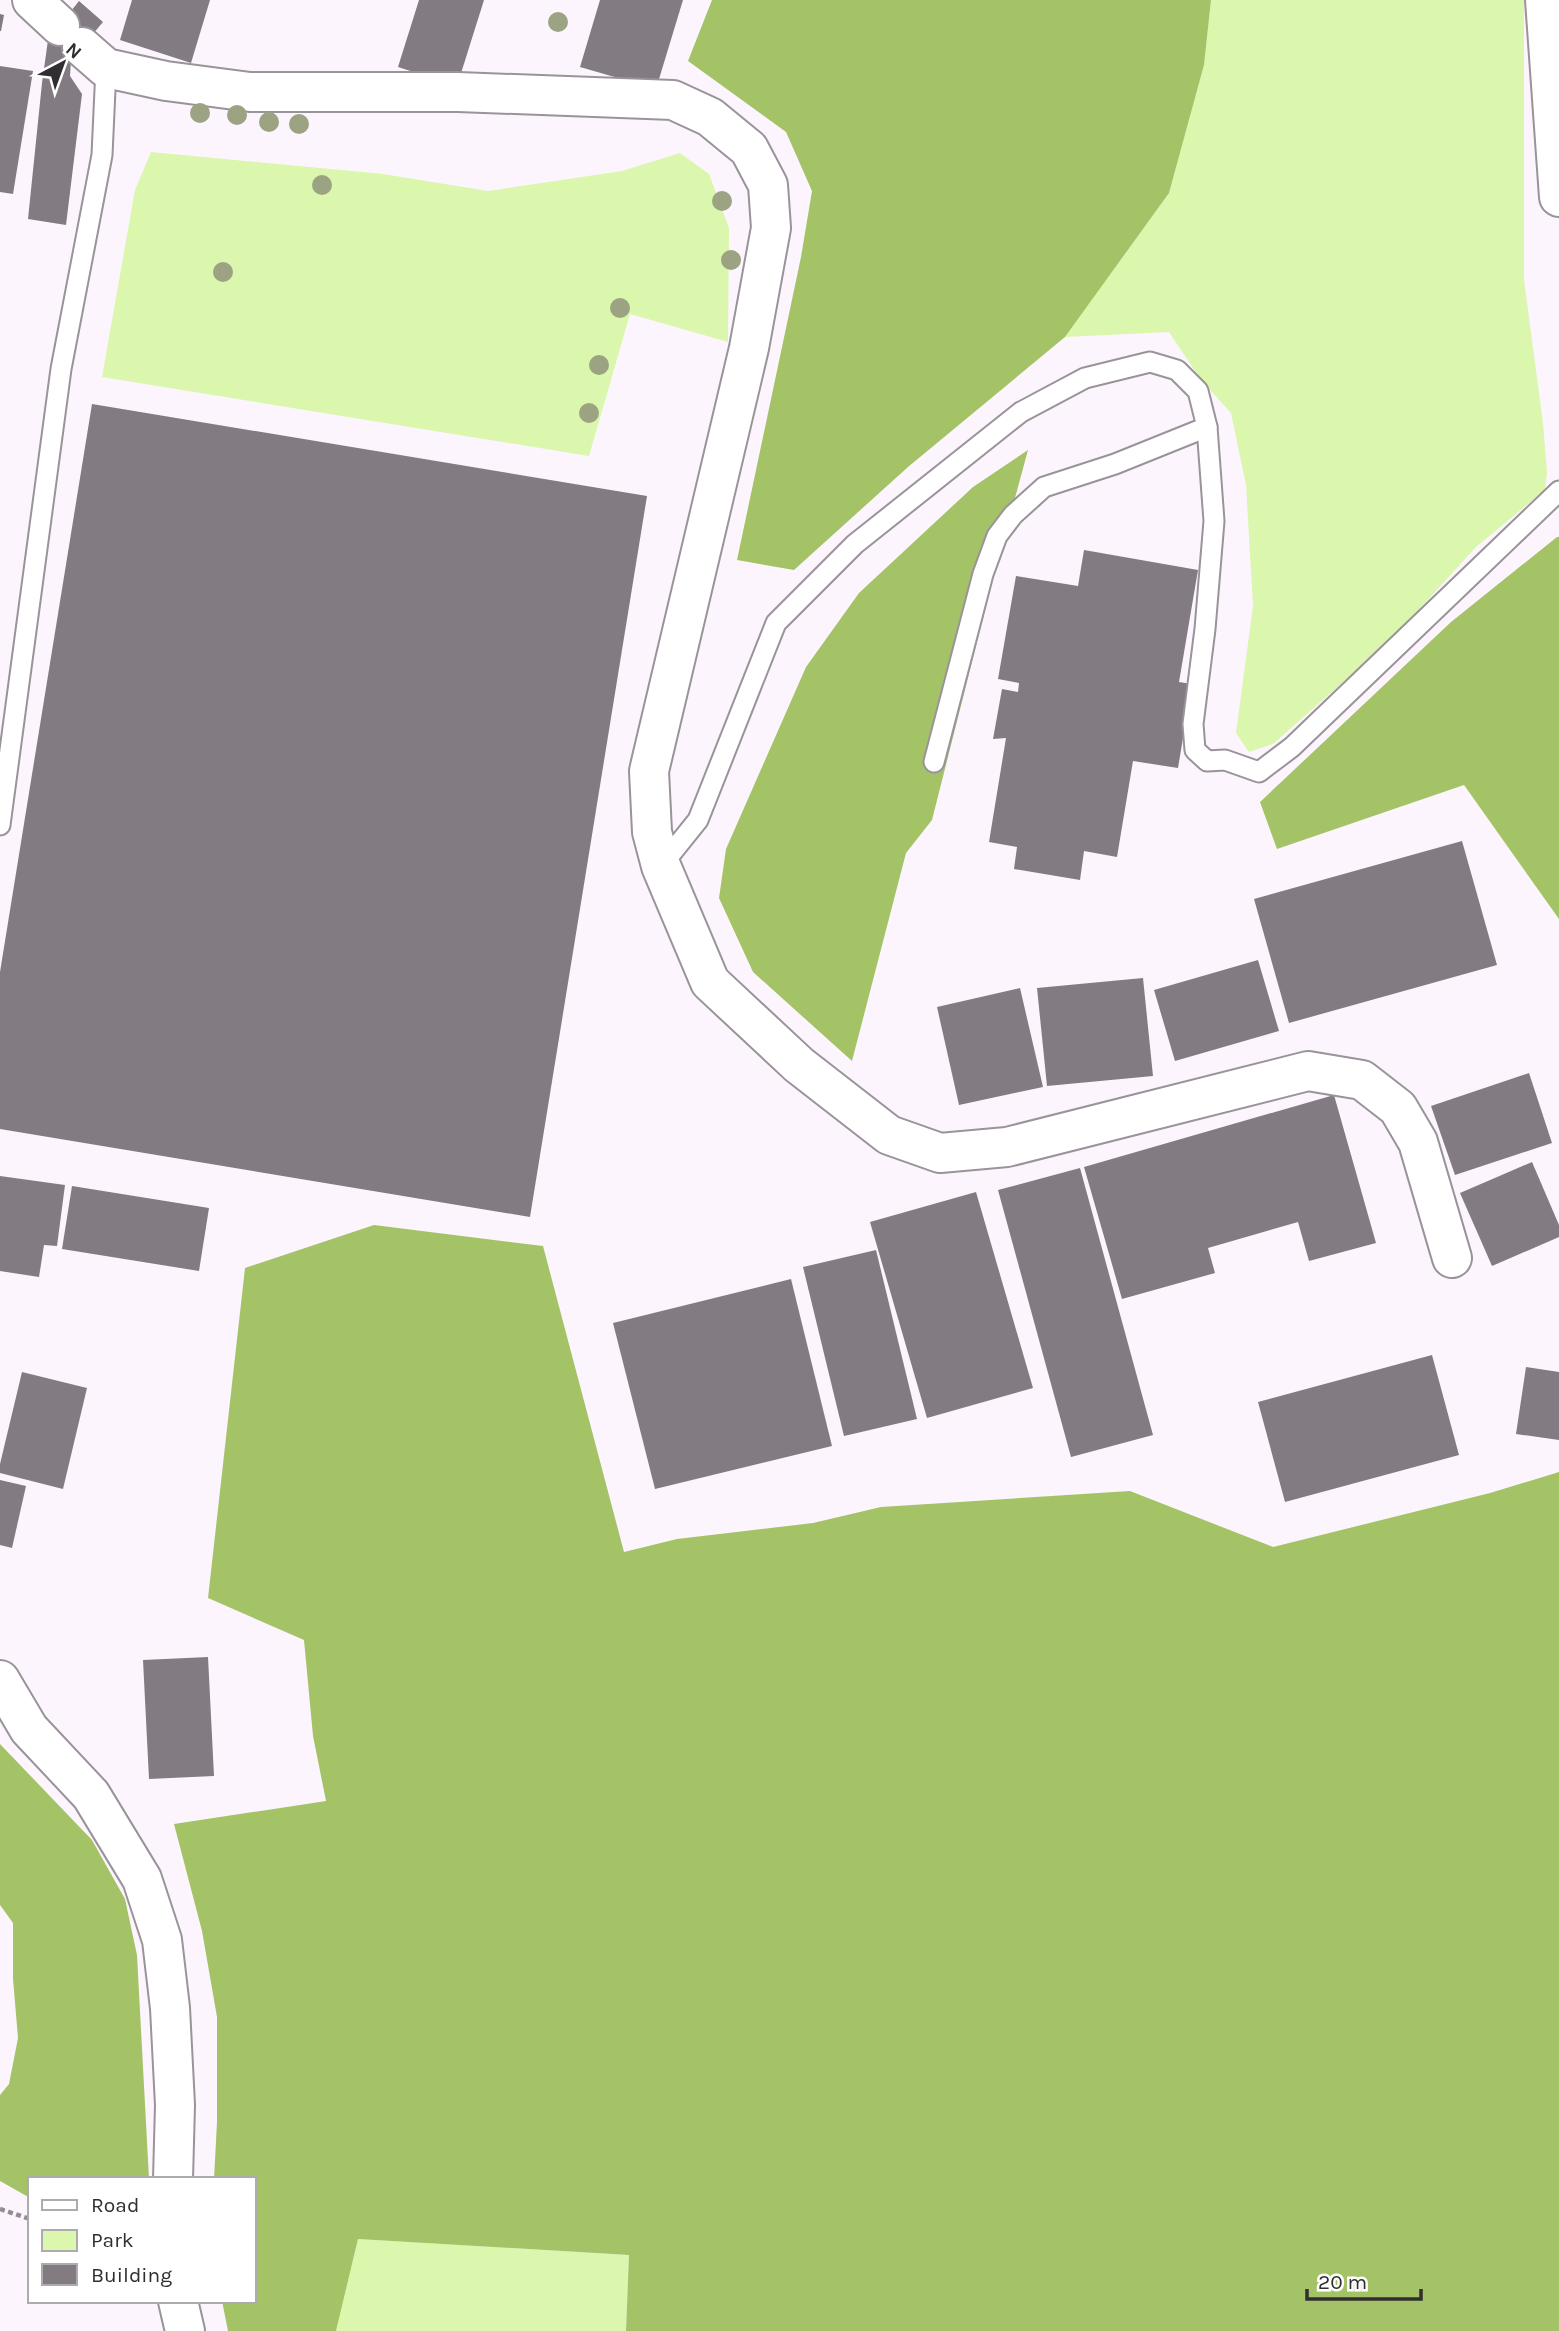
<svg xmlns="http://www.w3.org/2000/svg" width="1559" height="2331" viewBox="0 0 1559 2331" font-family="Karla,sans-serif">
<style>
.green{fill:#dbf6ad}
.forest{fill:#a4c366}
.building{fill:#827b82}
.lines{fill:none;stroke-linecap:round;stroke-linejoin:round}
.lane-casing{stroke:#9a939a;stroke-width:23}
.street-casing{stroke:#9a939a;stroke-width:42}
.secondary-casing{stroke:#9a939a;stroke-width:42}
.path{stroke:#928d92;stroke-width:4.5;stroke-dasharray:5 3.5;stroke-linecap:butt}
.lane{stroke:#fff;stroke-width:19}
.street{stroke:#fff;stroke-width:38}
.secondary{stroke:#fff;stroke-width:38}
.tree{fill:#9ca383}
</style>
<rect width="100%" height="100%" fill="#fdf5fd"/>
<g class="green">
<path d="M 1211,0 L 1524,0 L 1524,280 L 1543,423 L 1547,472 L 1545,490 L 1476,547 L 1394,637 L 1273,744 L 1249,752 L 1236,733 L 1253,606 L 1246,485 L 1231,413 L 1201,380 L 1169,332 L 1065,337 L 1169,193 L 1204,65 Z"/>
<path d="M 151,152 L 383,174 L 488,191 L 622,171 L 680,153 L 709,174 L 729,228 L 728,342 L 630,314 L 589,456 L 102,377 L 135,190 Z"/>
<path d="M 358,2239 L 629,2255 L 626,2331 L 336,2331 Z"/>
</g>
<g class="forest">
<path d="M 712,0 L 1211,0 L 1204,65 L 1169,193 L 1065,337 L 908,467 L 794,570 L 737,560 L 801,257 L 812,191 L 786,132 L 688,61 Z"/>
<path d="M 1028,450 L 993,579 L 932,820 L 906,853 L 852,1061 L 753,972 L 719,898 L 726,849 L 806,667 L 859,593 L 973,487 Z"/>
<path d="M 1557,537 L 1559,537 L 1559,919 L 1464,785 L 1277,849 L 1260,802 L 1451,622 Z"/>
<path d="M 374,1225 L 543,1246 L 624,1552 L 677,1539 L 813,1523 L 881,1507 L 1130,1491 L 1273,1547 L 1490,1493 L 1559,1472 L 1559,2331 L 626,2331 L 629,2255 L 358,2239 L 336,2331 L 228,2331 L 222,2301 L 254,2301 L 254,2179 L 214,2179 L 217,2122 L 217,2017 L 202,1931 L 174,1824 L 326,1801 L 313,1736 L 304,1640 L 208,1598 L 245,1268 Z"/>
<path d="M 0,1744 L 92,1840 L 125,1899 L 137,1955 L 149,2179 L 30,2179 L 30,2198 L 0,2181 L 0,2095 L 9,2084 L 18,2038 L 13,1979 L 13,1923 L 0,1905 Z"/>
</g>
<g class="building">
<path d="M 132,0 L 210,0 L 191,63 L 120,40 Z"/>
<path d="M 419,0 L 484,0 L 457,86 L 398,67 Z"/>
<path d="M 600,0 L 683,0 L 656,89 L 580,67 Z"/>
<path d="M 79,1 L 103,22 L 71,60 L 70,76 L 82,94 L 66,225 L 28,219 L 42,83 L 48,40 Z"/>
<path d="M 0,14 L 4,15 L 1,31 L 0,31 Z"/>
<path d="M 0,66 L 33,71 L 13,194 L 0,192 Z"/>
<path d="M 92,404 L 647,496 L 530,1217 L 0,1129 L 0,972 Z"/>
<path d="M 1084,550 L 1198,570 L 1179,682 L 1192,684 L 1178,768 L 1133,761 L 1117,857 L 1084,851 L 1080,880 L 1014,869 L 1017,847 L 989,842 L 1006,738 L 993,739 L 1002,689 L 1018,692 L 1019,683 L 998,679 L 1016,576 L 1078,586 Z"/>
<path d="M 1462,841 L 1497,965 L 1289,1023 L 1254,899 Z"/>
<path d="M 1258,960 L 1279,1031 L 1175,1061 L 1154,990 Z"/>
<path d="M 1143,978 L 1153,1076 L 1047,1086 L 1037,988 Z"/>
<path d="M 1020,988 L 1043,1087 L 959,1105 L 937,1007 Z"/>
<path d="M 1529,1073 L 1552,1143 L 1455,1175 L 1431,1106 Z"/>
<path d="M 1334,1095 L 1376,1243 L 1309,1261 L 1298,1222 L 1208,1248 L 1215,1273 L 1122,1299 L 1084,1167 Z"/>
<path d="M 1532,1162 L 1559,1225 L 1559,1237 L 1492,1266 L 1460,1193 Z"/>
<path d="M 1080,1168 L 1153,1435 L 1071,1457 L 998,1190 Z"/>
<path d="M 0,1176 L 65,1185 L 57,1246 L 44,1245 L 39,1277 L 0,1271 Z"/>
<path d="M 72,1186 L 209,1208 L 199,1271 L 62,1249 Z"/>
<path d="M 976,1192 L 1033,1388 L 927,1418 L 870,1222 Z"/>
<path d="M 876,1250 L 917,1419 L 844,1436 L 803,1267 Z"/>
<path d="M 791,1279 L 832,1446 L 655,1489 L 613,1323 Z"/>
<path d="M 1432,1355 L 1459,1455 L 1285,1502 L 1258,1402 Z"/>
<path d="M 1526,1367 L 1559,1372 L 1559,1440 L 1516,1434 Z"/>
<path d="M 22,1372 L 87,1388 L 63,1489 L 0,1473 L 0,1464 Z"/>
<path d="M 0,1480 L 26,1486 L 12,1548 L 0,1545 Z"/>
<path d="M 208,1657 L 214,1776 L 149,1779 L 143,1660 Z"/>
</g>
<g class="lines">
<g class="lane-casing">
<g id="lane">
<path d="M 1207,427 L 1214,521 L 1205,629 L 1193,724 L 1195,750 L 1207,761 L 1225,760 L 1259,772 L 1292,747 L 1559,491"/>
<path d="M 0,825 L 61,369 L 102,155 L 106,68"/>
<path d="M 661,866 L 698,820 L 776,623 L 855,544 L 1021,412 L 1085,378 L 1150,362 L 1177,370 L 1198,391 L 1207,427 L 1115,464 L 1044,487 L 1013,515 L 997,536 L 983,574 L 934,762"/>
</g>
</g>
<g class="street-casing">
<g id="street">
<path d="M 32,0 L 60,26"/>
<path d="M 82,47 L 106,68 L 166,81 L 250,92 L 458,92 L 673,100 L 710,117 L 749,149 L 768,185 L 771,228 L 749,348 L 649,771 L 652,832 L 661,866 L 710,982 L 799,1065 L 889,1135 L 940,1153 L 1007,1147 L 1308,1071 L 1362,1080 L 1398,1108 L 1418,1142 L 1452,1258"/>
</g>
</g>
<g class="secondary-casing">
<g id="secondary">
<path d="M 1545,0 L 1559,197"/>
<path d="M 0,1680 L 29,1729 L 91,1795 L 142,1879 L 162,1940 L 170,2008 L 175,2105 L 173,2179"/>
<path d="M 178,2301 L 185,2331"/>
</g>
</g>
<path class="path" d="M 0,2209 L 30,2219"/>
<use href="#lane" class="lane"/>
<use href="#street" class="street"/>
<use href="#secondary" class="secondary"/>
</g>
<g class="tree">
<circle cx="558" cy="22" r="10"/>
<circle cx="200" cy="113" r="10"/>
<circle cx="237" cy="115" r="10"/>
<circle cx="269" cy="122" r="10"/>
<circle cx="299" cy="124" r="10"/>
<circle cx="322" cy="185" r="10"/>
<circle cx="722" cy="201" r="10"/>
<circle cx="731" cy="260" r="10"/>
<circle cx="223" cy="272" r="10"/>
<circle cx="620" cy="308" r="10"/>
<circle cx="599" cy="365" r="10"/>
<circle cx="589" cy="413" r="10"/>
</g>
<rect x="28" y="2177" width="228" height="126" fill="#ffffff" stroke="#adabad" stroke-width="2"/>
<rect x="42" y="2200" width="35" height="10" fill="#ffffff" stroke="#adabad" stroke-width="2"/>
<text x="91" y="2212" font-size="21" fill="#312e31">Road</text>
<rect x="42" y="2230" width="35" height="21" fill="#dbf6ad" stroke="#adabad" stroke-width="2"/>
<text x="91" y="2247" font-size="21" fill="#312e31">Park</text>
<rect x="42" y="2264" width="35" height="21" fill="#827b82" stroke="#adabad" stroke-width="2"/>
<text x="91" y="2282" font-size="21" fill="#312e31">Building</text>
<g transform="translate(63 63) rotate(41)" stroke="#ffffff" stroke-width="5" paint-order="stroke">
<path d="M0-5L12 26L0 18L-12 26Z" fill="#312e31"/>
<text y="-10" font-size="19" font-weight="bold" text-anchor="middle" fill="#312e31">N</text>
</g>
<path d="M1307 2289v10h114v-10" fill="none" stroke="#312e31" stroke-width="3.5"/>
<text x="1318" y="2289" font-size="21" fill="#312e31" stroke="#ffffff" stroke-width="5" paint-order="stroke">20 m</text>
</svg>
